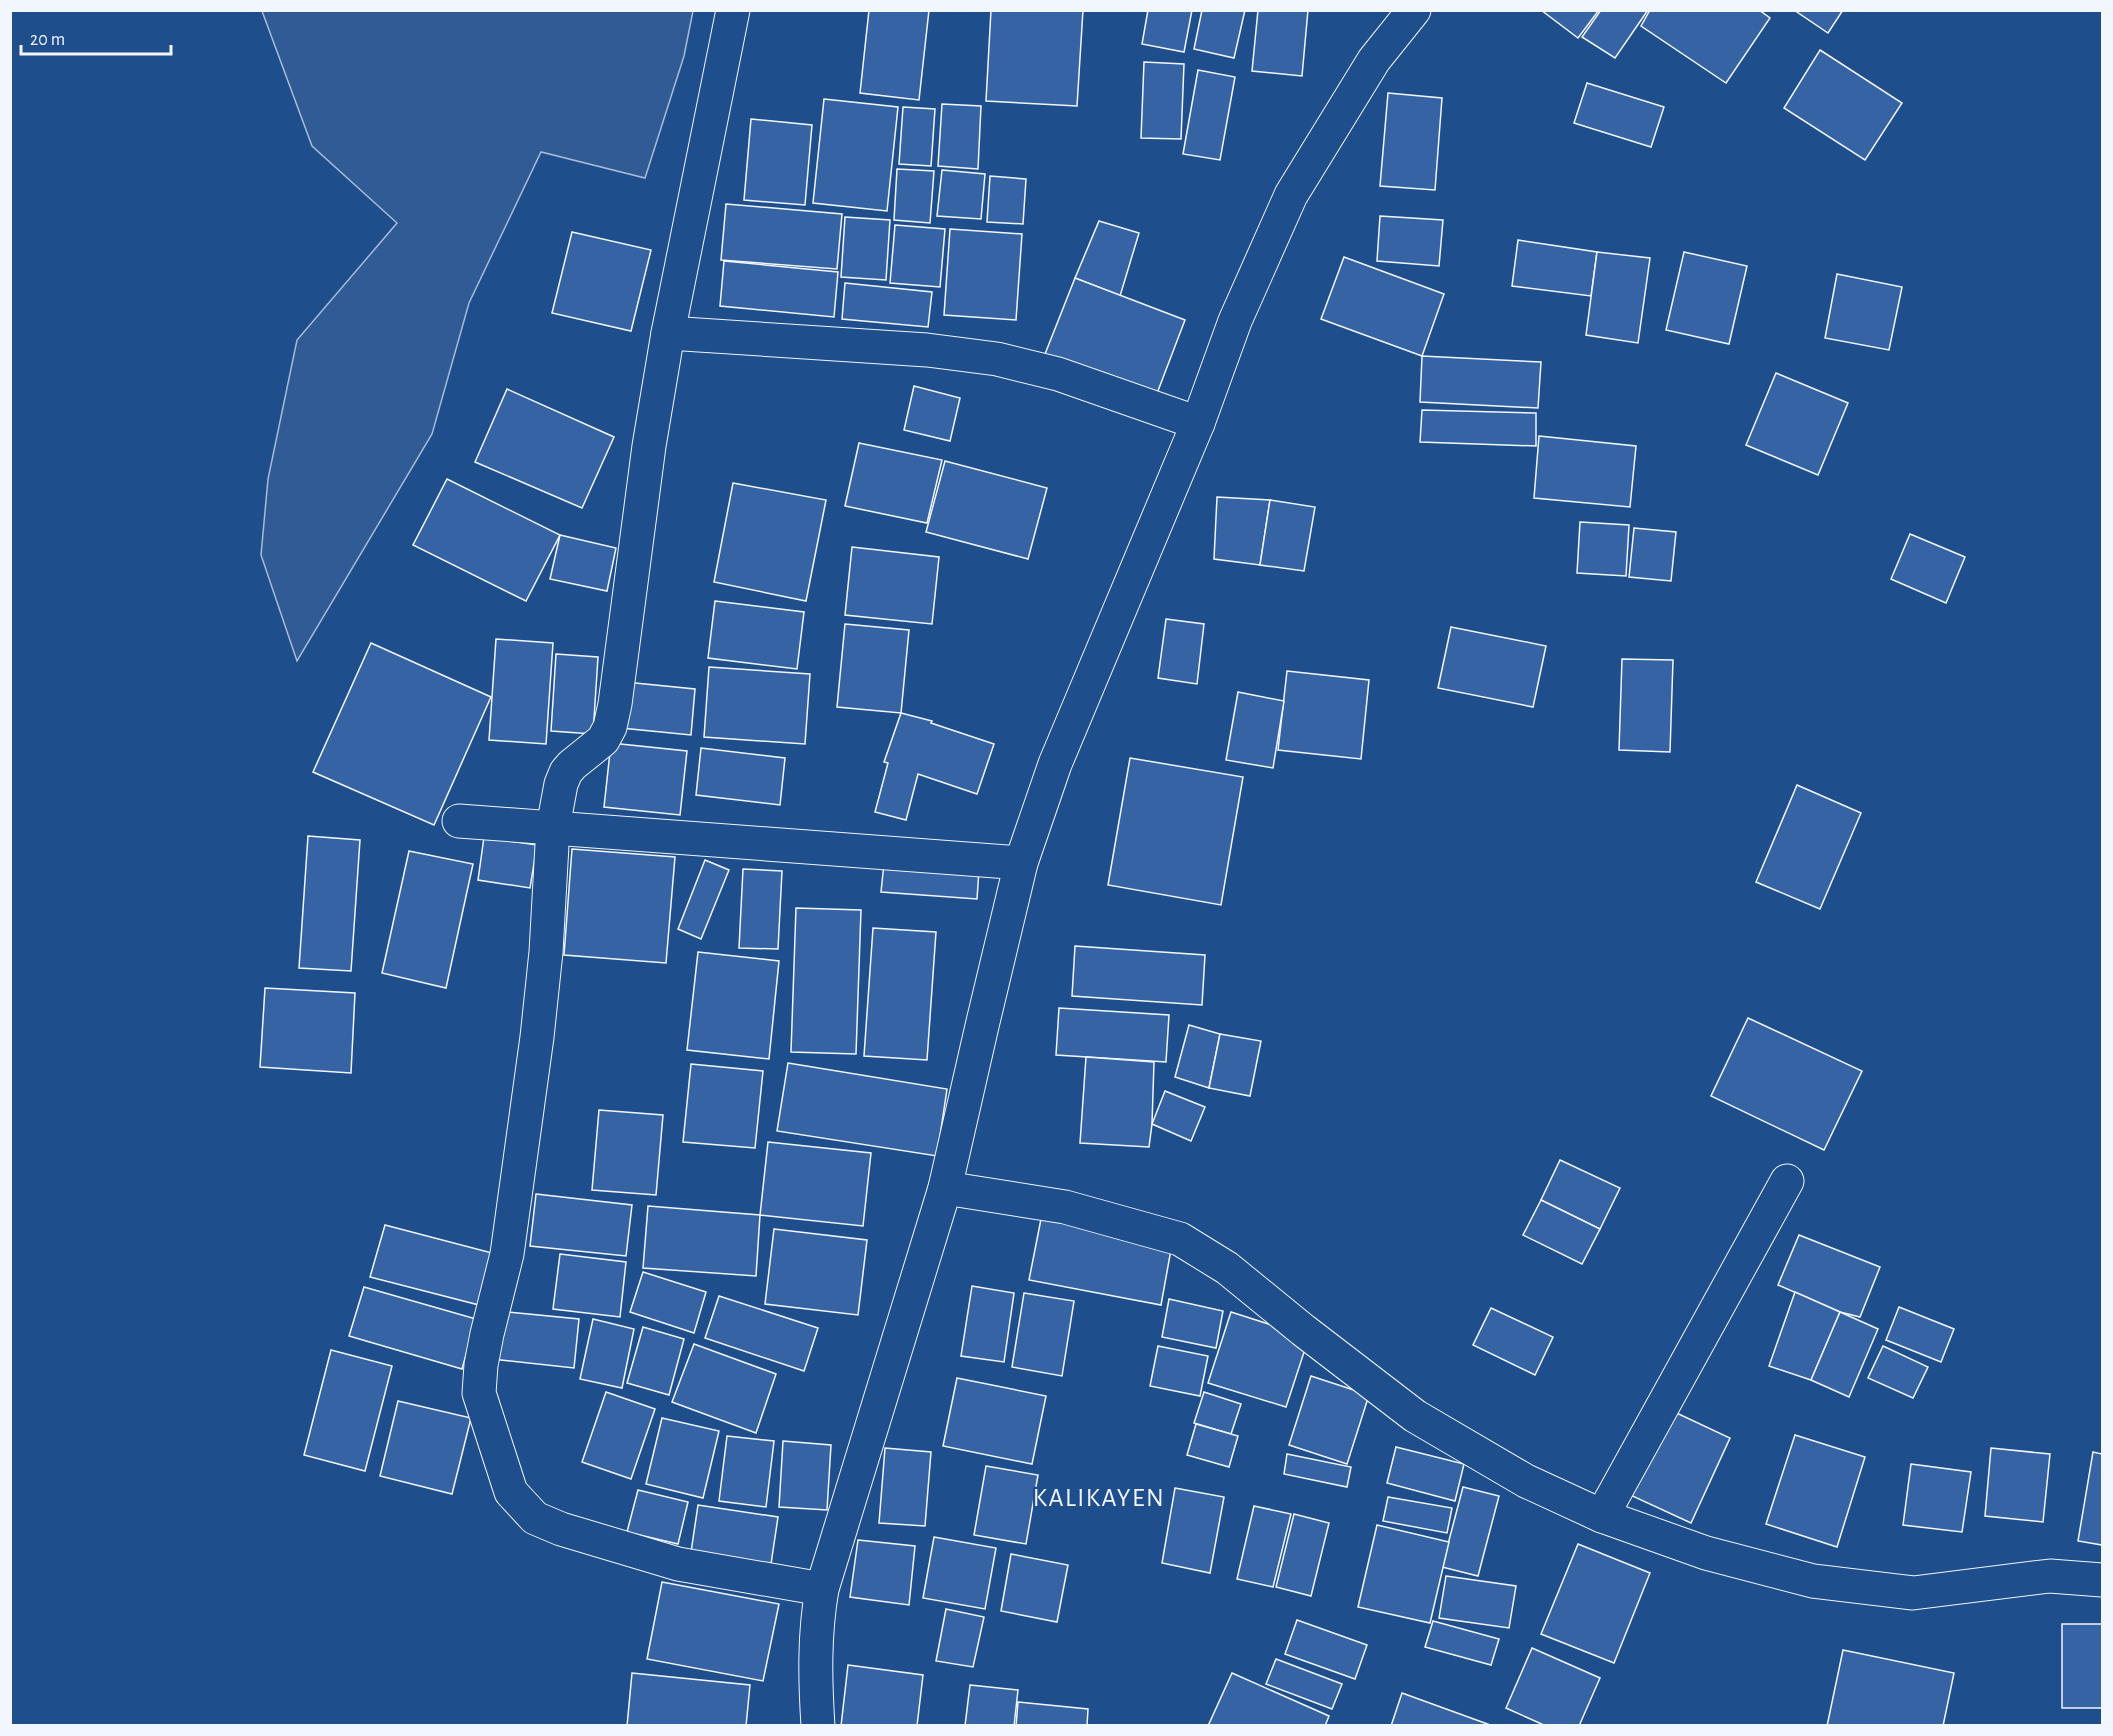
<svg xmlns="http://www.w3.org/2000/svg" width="2113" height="1736" viewBox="0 0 2113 1736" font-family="'Alegreya Sans',sans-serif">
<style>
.built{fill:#305b95;stroke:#a8bbd7;stroke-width:1.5}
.building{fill:#3563a3;stroke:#f2f6ff;stroke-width:1.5}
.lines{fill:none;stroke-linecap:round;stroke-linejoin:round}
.minor-casing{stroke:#f2f6ff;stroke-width:35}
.minor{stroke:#1f4e8c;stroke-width:33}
.labels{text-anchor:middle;stroke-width:4.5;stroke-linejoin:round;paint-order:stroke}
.quarter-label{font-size:26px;letter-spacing:1.5px;fill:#f2f6ff;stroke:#1f4e8c}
</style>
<rect width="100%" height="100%" fill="#1f4e8c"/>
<path class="built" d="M 262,11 L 693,11 L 684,56 L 645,178 L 541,152 L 469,303 L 432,434 L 297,661 L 261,555 L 268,479 L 297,340 L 397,223 L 312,146 Z"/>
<g class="building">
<path d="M 869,10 L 929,10 L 919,100 L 860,93 Z"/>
<path d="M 991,10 L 1083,10 L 1077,106 L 986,101 Z"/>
<path d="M 1148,10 L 1192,10 L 1184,52 L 1142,44 Z"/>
<path d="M 1202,10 L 1245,10 L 1234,58 L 1194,49 Z"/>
<path d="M 1258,10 L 1308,10 L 1302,76 L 1252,71 Z"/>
<path d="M 1541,10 L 1599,10 L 1578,38 Z"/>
<path d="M 1601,10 L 1648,10 L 1615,58 L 1582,37 Z"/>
<path d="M 1650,10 L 1759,10 L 1770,18 L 1726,83 L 1641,26 Z"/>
<path d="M 1794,10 L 1843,10 L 1828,33 Z"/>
<path d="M 1820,50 L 1902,103 L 1865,160 L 1784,108 Z"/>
<path d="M 1144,62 L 1184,64 L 1181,139 L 1141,138 Z"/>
<path d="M 1198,70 L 1235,77 L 1220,160 L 1183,154 Z"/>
<path d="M 1587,83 L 1664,107 L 1651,147 L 1574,123 Z"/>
<path d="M 1388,93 L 1442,98 L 1435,190 L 1380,186 Z"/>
<path d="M 824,99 L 898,107 L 887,211 L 813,203 Z"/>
<path d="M 942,104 L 981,106 L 978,169 L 938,166 Z"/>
<path d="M 903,107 L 935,109 L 931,166 L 899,164 Z"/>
<path d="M 751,119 L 812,125 L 805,205 L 744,200 Z"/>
<path d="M 897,169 L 934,171 L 930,223 L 894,220 Z"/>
<path d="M 942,170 L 985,174 L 981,219 L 937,216 Z"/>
<path d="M 990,176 L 1026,179 L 1023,224 L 987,222 Z"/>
<path d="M 726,204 L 842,214 L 837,269 L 721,260 Z"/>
<path d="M 1380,216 L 1443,220 L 1439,266 L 1377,261 Z"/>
<path d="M 845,217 L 890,220 L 886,280 L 841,277 Z"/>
<path d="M 1099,221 L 1139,233 L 1120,296 L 1075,278 Z"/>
<path d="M 895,225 L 945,229 L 940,287 L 890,283 Z"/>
<path d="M 950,229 L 1022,234 L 1016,320 L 944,315 Z"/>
<path d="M 572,232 L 651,250 L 631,331 L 552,313 Z"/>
<path d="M 1518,240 L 1597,252 L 1591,296 L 1512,286 Z"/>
<path d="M 1597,252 L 1650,258 L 1638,343 L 1586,335 Z"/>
<path d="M 1684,252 L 1747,266 L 1729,344 L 1666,330 Z"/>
<path d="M 1344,257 L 1444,294 L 1422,356 L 1321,319 Z"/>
<path d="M 724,261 L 838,272 L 834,317 L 720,306 Z"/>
<path d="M 1837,274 L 1902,287 L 1889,350 L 1825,338 Z"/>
<path d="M 1075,278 L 1185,320 L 1156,396 L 1045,354 Z"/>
<path d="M 845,283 L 932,292 L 928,327 L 842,319 Z"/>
<path d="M 1422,356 L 1541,362 L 1538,408 L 1420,402 Z"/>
<path d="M 1776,373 L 1848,403 L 1818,475 L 1746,445 Z"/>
<path d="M 914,386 L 960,398 L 950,441 L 904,430 Z"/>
<path d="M 507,389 L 614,437 L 582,508 L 475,462 Z"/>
<path d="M 1422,410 L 1536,413 L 1536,446 L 1420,442 Z"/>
<path d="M 1539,436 L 1636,446 L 1630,507 L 1534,498 Z"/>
<path d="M 859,443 L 942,460 L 927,523 L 845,506 Z"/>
<path d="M 945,461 L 1047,488 L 1028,559 L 926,532 Z"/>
<path d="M 447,479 L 560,535 L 526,601 L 413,545 Z"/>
<path d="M 733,483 L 826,500 L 806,601 L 714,582 Z"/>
<path d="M 1217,497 L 1270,500 L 1260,565 L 1214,559 Z"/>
<path d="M 1270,500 L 1315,507 L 1304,571 L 1260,565 Z"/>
<path d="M 1580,522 L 1629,525 L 1626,576 L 1577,573 Z"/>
<path d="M 1634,528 L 1676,532 L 1671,581 L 1629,577 Z"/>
<path d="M 1910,534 L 1965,557 L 1946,603 L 1891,579 Z"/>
<path d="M 560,535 L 616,548 L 607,591 L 550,579 Z"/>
<path d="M 852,547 L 939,557 L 932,624 L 845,615 Z"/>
<path d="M 715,601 L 804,612 L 797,669 L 708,658 Z"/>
<path d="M 1166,619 L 1204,624 L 1197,684 L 1158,678 Z"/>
<path d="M 845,624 L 909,630 L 901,713 L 837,707 Z"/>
<path d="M 1451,627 L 1546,646 L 1533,707 L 1438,688 Z"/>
<path d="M 496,639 L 553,643 L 546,744 L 489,740 Z"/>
<path d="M 371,643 L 491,697 L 434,825 L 313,772 Z"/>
<path d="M 556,654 L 598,657 L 593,734 L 551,731 Z"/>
<path d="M 1622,659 L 1673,660 L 1670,752 L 1619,750 Z"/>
<path d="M 709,667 L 810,674 L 805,744 L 704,737 Z"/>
<path d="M 1287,671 L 1369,680 L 1361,759 L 1278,750 Z"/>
<path d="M 625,682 L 695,689 L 691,735 L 621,728 Z"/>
<path d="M 1238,692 L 1284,701 L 1273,768 L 1226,760 Z"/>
<path d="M 901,713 L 932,721 L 931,723 L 994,744 L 977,794 L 918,774 L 906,820 L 875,812 L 888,763 L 884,762 Z"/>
<path d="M 611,743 L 687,751 L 680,815 L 604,807 Z"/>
<path d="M 701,748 L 785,758 L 780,805 L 696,795 Z"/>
<path d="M 1130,758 L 1243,777 L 1221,905 L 1108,885 Z"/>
<path d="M 1797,785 L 1861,813 L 1820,909 L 1756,882 Z"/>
<path d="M 308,836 L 360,840 L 351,971 L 299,968 Z"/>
<path d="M 484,837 L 537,845 L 530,888 L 478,880 Z"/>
<path d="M 572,849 L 675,857 L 666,963 L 564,955 Z"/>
<path d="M 409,851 L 473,864 L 446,988 L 382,973 Z"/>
<path d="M 705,860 L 729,870 L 701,939 L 678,929 Z"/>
<path d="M 884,863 L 979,870 L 977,899 L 881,892 Z"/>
<path d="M 743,869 L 782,871 L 778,949 L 739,948 Z"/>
<path d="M 796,908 L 861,910 L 856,1054 L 791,1052 Z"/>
<path d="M 873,928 L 936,932 L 927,1060 L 864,1056 Z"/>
<path d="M 1075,946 L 1205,955 L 1202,1005 L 1072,996 Z"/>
<path d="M 698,952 L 779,961 L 769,1059 L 687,1050 Z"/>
<path d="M 265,988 L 355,993 L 351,1073 L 260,1067 Z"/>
<path d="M 1059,1008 L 1169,1015 L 1166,1062 L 1056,1055 Z"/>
<path d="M 1748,1018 L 1862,1071 L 1824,1150 L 1711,1096 Z"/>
<path d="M 1189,1025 L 1220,1034 L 1209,1088 L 1175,1077 Z"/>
<path d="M 1220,1034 L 1261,1041 L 1250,1096 L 1209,1088 Z"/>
<path d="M 1086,1057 L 1154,1062 L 1152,1124 L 1149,1147 L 1080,1143 Z"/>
<path d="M 788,1063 L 947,1089 L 937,1156 L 777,1131 Z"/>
<path d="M 691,1064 L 763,1071 L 755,1148 L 683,1142 Z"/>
<path d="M 1165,1091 L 1205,1107 L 1191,1141 L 1152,1124 Z"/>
<path d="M 599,1110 L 663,1115 L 656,1195 L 592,1190 Z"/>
<path d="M 768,1142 L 871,1153 L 863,1226 L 760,1215 Z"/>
<path d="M 1560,1160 L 1620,1188 L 1600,1229 L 1541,1200 Z"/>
<path d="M 536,1194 L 632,1205 L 626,1256 L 530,1246 Z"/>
<path d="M 1541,1200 L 1600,1229 L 1582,1264 L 1523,1235 Z"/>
<path d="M 648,1206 L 760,1215 L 756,1276 L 643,1268 Z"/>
<path d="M 1041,1219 L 1172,1244 L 1161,1305 L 1029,1280 Z"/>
<path d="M 385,1225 L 492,1253 L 479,1305 L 370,1277 Z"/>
<path d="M 774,1229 L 867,1240 L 858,1315 L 765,1304 Z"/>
<path d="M 1799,1235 L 1880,1267 L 1860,1317 L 1840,1312 L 1778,1285 Z"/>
<path d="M 560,1254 L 626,1262 L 620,1317 L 553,1309 Z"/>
<path d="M 643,1272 L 706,1292 L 694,1333 L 630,1312 Z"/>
<path d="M 972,1286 L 1014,1293 L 1004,1362 L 961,1356 Z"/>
<path d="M 364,1287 L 476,1319 L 462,1369 L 349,1336 Z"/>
<path d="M 1795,1292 L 1840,1312 L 1811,1380 L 1769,1366 Z"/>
<path d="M 1024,1293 L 1074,1301 L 1062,1376 L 1012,1367 Z"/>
<path d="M 719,1296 L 818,1328 L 804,1371 L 705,1338 Z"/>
<path d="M 1169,1299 L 1223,1311 L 1216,1348 L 1162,1337 Z"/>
<path d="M 1899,1307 L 1954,1329 L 1941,1362 L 1886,1340 Z"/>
<path d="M 1491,1308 L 1553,1337 L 1535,1375 L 1473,1345 Z"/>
<path d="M 497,1311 L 579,1319 L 574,1368 L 492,1359 Z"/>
<path d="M 1231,1312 L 1309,1337 L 1286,1407 L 1208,1383 Z"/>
<path d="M 1840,1312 L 1878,1329 L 1849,1397 L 1811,1380 Z"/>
<path d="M 593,1319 L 634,1329 L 622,1388 L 580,1379 Z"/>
<path d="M 643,1327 L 684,1339 L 669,1395 L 627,1383 Z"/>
<path d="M 694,1344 L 776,1374 L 756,1433 L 672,1402 Z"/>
<path d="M 1158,1346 L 1208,1356 L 1200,1396 L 1150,1386 Z"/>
<path d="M 1883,1346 L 1928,1367 L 1913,1398 L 1868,1378 Z"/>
<path d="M 331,1350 L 392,1366 L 365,1471 L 304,1455 Z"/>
<path d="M 1311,1376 L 1369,1395 L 1347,1464 L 1289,1445 Z"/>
<path d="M 957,1378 L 1046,1396 L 1032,1464 L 943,1446 Z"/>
<path d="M 606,1392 L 655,1409 L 631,1479 L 582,1462 Z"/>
<path d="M 1204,1392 L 1241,1404 L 1231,1434 L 1194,1423 Z"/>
<path d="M 398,1401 L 471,1418 L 452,1494 L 380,1476 Z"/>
<path d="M 1668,1409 L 1730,1438 L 1691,1523 L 1628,1494 Z"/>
<path d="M 662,1418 L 719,1431 L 703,1498 L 646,1484 Z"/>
<path d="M 1196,1424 L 1238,1436 L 1229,1467 L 1187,1455 Z"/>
<path d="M 1795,1435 L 1865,1457 L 1837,1547 L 1766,1524 Z"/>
<path d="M 727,1436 L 774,1441 L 766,1507 L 719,1501 Z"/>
<path d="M 783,1441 L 831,1445 L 827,1510 L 779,1507 Z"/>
<path d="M 1396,1447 L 1464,1464 L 1455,1501 L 1387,1483 Z"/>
<path d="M 885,1448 L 931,1452 L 925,1526 L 879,1523 Z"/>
<path d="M 1991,1448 L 2050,1454 L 2043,1522 L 1985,1516 Z"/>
<path d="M 2093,1452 L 2102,1454 L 2102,1545 L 2078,1541 Z"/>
<path d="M 1287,1454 L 1351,1467 L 1347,1487 L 1284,1474 Z"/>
<path d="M 1911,1464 L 1971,1472 L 1962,1532 L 1903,1525 Z"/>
<path d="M 986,1466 L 1038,1475 L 1026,1544 L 974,1535 Z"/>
<path d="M 1463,1487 L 1499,1496 L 1478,1576 L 1442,1567 Z"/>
<path d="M 1175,1488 L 1224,1497 L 1210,1573 L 1162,1563 Z"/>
<path d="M 638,1490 L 688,1502 L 678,1544 L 627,1532 Z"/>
<path d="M 1388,1497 L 1452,1508 L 1447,1533 L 1383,1521 Z"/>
<path d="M 698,1505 L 778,1517 L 771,1564 L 691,1552 Z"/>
<path d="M 1254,1506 L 1291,1514 L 1273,1587 L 1237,1579 Z"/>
<path d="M 1294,1514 L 1329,1523 L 1311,1596 L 1276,1587 Z"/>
<path d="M 1377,1525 L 1449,1542 L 1430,1623 L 1358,1607 Z"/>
<path d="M 934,1537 L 996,1548 L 985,1609 L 923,1598 Z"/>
<path d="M 858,1540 L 915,1546 L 909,1605 L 850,1597 Z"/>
<path d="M 1578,1544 L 1650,1573 L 1614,1663 L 1541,1634 Z"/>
<path d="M 1011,1554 L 1068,1565 L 1057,1622 L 1001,1611 Z"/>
<path d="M 1446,1576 L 1516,1586 L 1509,1628 L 1439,1618 Z"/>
<path d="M 662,1582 L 779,1604 L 763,1681 L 647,1659 Z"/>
<path d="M 946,1609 L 984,1617 L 973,1667 L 936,1661 Z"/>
<path d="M 1297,1620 L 1367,1645 L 1355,1679 L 1285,1654 Z"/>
<path d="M 1433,1621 L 1499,1639 L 1491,1665 L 1425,1647 Z"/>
<rect x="2062" y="1624" width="40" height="84"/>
<path d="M 1532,1648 L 1600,1678 L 1579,1726 L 1546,1726 L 1506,1708 Z"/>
<path d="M 1843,1650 L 1954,1673 L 1943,1726 L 1827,1726 Z"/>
<path d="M 1276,1659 L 1342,1684 L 1332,1709 L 1266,1684 Z"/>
<path d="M 848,1665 L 923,1675 L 917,1726 L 841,1726 Z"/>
<path d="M 632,1673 L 750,1685 L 746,1726 L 627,1726 Z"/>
<path d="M 1232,1673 L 1329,1716 L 1325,1726 L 1208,1726 Z"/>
<path d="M 970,1685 L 1018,1690 L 1014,1726 L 965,1726 Z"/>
<path d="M 1402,1693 L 1493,1726 L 1391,1726 Z"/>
<path d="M 1018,1702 L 1088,1709 L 1087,1726 L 1016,1726 Z"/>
</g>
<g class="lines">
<g class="minor-casing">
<g id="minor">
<path d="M 733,10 L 668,333 L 649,446 L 615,704 L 610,727 L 603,740 L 572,765 L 566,772 L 561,784 L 553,827 L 546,952 L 537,1037 L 507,1254 L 487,1334 L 481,1365 L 479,1393 L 511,1492 L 535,1518 L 561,1529 L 678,1564 L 822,1589"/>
<path d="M 1414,10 L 1374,60 L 1291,195 L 1235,321 L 1198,423 L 1055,764 L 1021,863 L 982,1026 L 945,1188 L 1065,1207 L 1180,1239 L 1227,1268 L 1303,1330 L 1415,1416 L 1526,1481 L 1602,1516 L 1706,1553 L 1813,1581 L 1913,1593 L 2050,1576 L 2102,1580"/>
<path d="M 668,333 L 927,350 L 997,359 L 1058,374 L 1198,423"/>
<path d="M 459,821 L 1021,863"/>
<path d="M 1602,1516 L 1787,1181"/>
<path d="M 818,1726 C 815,1680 814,1635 822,1589 L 945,1188"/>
</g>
</g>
<use href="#minor" class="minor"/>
</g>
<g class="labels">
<g class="quarter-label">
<text x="1099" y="1506">KALIKAYEN</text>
</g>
</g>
<rect width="2113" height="1736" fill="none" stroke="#f2f6ff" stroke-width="24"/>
<path d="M21 45v9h150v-9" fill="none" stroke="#f2f6ff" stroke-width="3"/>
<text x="30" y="45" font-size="18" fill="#f2f6ff" stroke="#1f4e8c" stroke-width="4.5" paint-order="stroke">20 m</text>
</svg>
